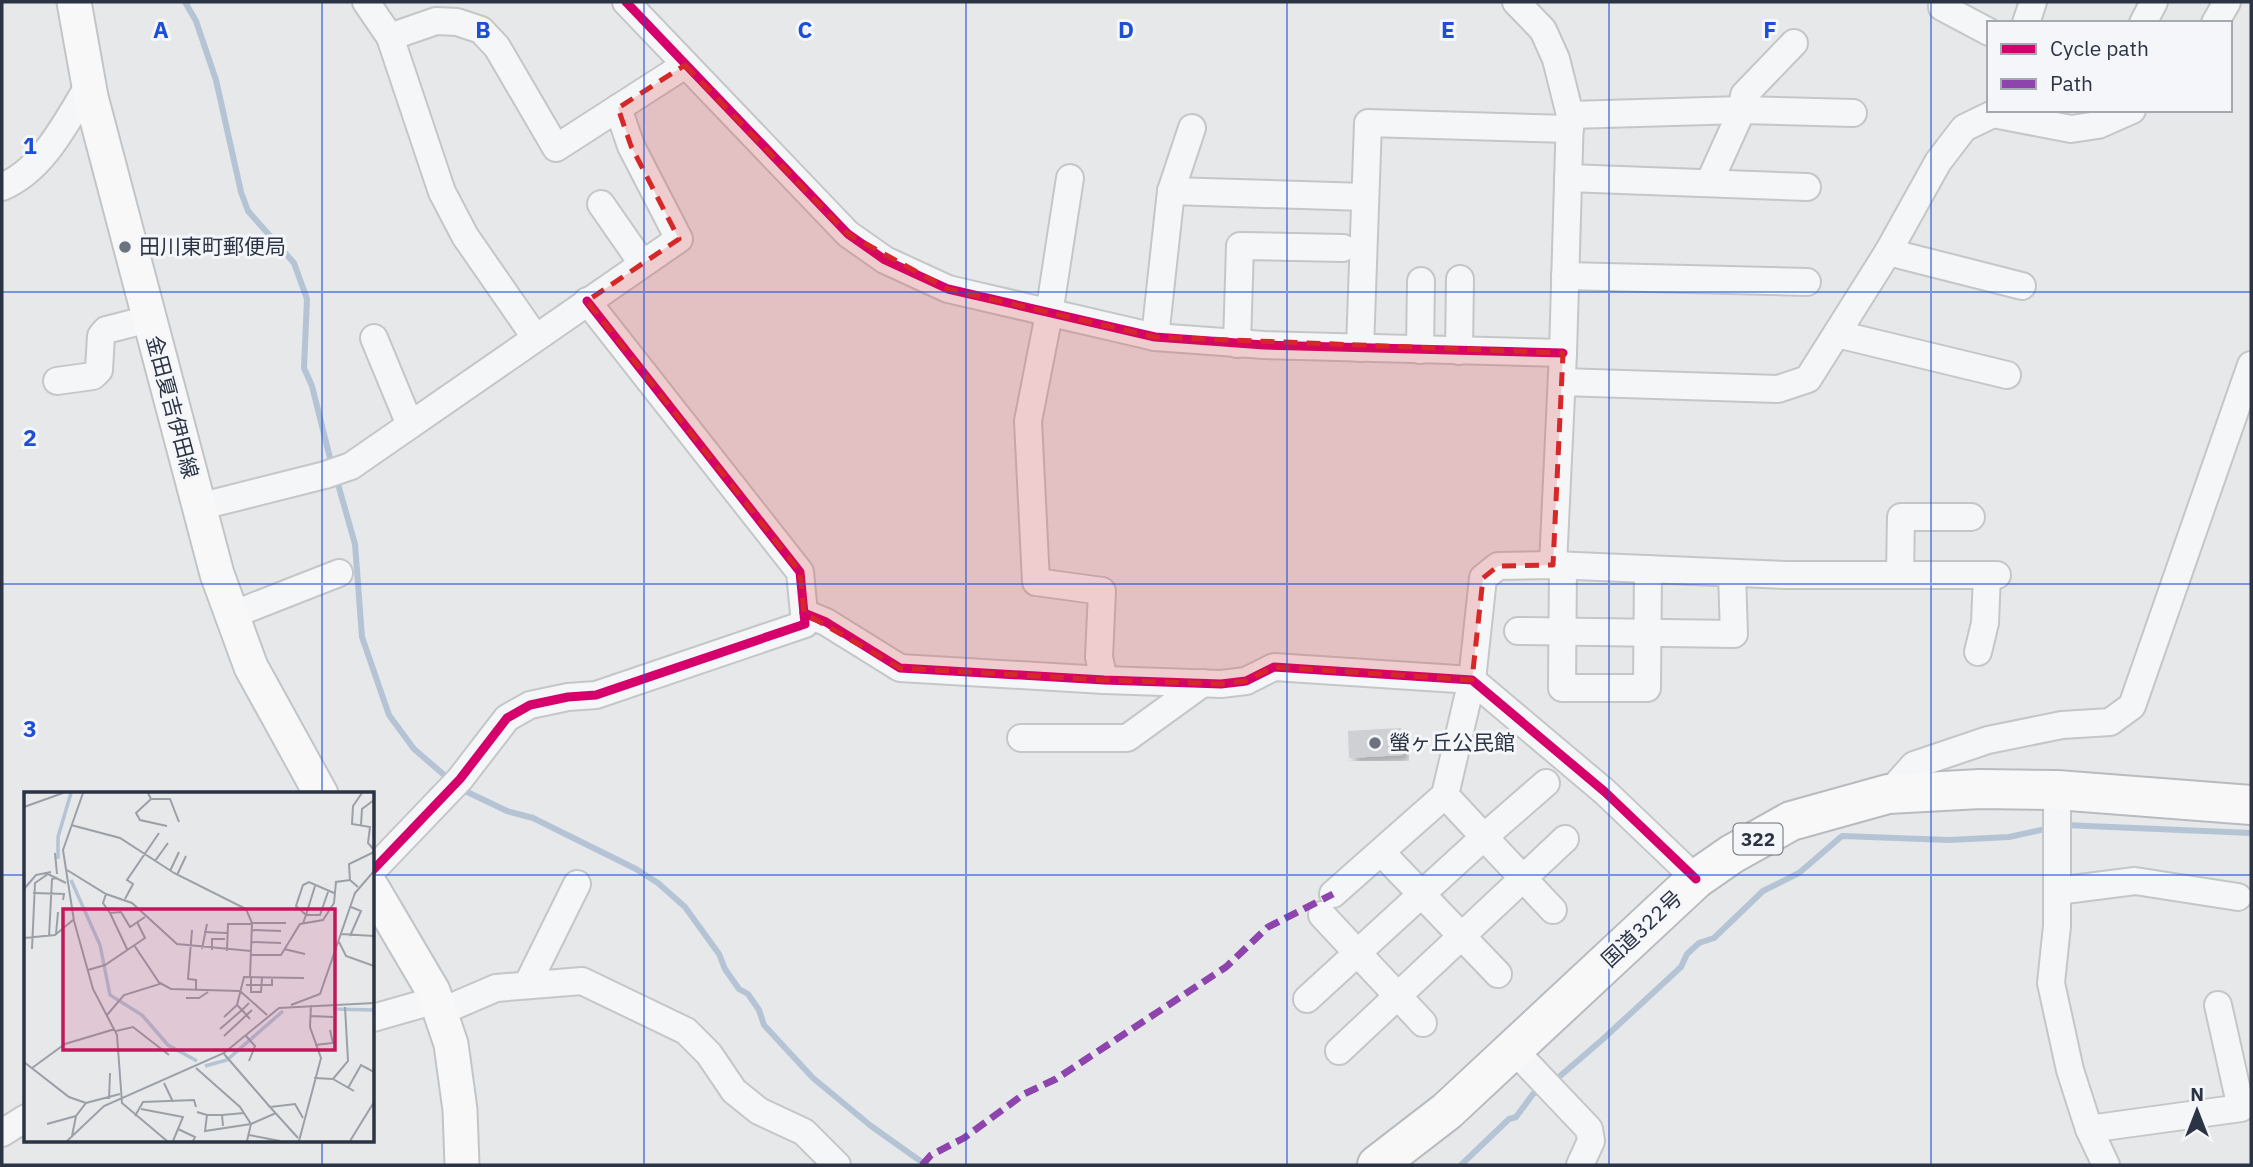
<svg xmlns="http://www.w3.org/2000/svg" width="2253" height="1167" viewBox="0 0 2253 1167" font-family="'IBM Plex Sans','Noto Sans JP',sans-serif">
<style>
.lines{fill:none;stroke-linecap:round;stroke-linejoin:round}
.stream{stroke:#b4c4d5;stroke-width:6}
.building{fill:#ced0d3;filter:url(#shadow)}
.minor-casing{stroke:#c4c6c8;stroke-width:30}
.major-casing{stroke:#c2c5c8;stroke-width:37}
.highway-casing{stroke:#b8bbbf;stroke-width:42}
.minor{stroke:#f5f6f7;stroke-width:26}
.major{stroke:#f8f8f8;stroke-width:33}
.highway{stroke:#f8f8f8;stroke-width:38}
.quiet{stroke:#8e44ad;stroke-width:7;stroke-dasharray:14 7;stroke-linecap:butt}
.cycleway-casing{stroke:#f4f6f9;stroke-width:13}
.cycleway{stroke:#d6006c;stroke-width:9}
.marked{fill:#d62828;fill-opacity:0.2;stroke:#d62828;stroke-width:5;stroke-dasharray:14 9;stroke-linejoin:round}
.grid{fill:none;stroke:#1d4ed8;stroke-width:2;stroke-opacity:0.55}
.poi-dot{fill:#6c737f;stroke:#f4f6f9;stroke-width:2.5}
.labels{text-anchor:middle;stroke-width:6;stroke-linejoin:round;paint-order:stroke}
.shield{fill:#f4f6f9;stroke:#676e7b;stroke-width:2}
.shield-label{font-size:19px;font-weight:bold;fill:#2b3445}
.poi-label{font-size:21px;fill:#2b3445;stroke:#f4f6f9;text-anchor:start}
.street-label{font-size:21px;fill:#2b3445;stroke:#f4f6f9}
.inset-river{fill:none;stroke:#b4c4d5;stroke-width:3.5}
.inset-road{fill:none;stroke:#9ba0a8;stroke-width:2}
.view{fill:#c2185b;fill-opacity:0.15;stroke:#c2185b;stroke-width:3.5}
.inset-edge{fill:none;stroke:#2b3445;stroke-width:3.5}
.grid-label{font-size:23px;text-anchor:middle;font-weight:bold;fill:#1d4ed8;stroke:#f4f6f9;stroke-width:6;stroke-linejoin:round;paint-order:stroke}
</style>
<defs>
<filter id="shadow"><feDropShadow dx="6" dy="6" stdDeviation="3.5" flood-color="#0004"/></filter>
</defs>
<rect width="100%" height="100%" fill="#e6e8ea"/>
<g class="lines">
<g class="stream">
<path d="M 185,2 L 196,21 L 216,80 L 241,192 L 248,211 L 294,263 L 307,299 L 304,368 L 312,386 L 332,466"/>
<path d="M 336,477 L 355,544 L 362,637 L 389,715 L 414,749 L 450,780"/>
<path d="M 461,789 L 507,811 L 533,818 L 636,869 L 658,883 L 685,907 L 719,954 L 725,969 L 739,989 L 748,994 L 759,1010 L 764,1025 L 813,1078 L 871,1126 L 926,1165"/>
<path d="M 2064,825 L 2251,833"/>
<path d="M 1552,1083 L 1603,1039 L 1681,967 L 1687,954 L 1699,943 L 1714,938 L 1763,891 L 1799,873 L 1842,836 L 1949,840 L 2009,837 L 2050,828"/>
<path d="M 1461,1165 L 1509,1119 L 1516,1117 L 1533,1094 L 1543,1089"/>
</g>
</g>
<path class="building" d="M 1401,728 L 1403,755 L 1349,758 L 1348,731 Z"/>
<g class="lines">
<g class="minor-casing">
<g id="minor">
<path d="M 366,2 L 390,37 L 436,21 L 457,22 L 481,30 L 497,47 L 556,148 L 685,65"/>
<path d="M 626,2 L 848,234 L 885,260 L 948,289 L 1155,337 L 1264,345 L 1563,353"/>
<path d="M 1516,2 L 1543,30 L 1556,59 L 1570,115 L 1563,353 L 1553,565"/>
<path d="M 1942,2 L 1942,7 L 1989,32"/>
<path d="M 2026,23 L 2033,2"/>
<path d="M 2143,23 L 2154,2"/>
<path d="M 2215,23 L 2227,2"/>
<path d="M 390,37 L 442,192 L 465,236 L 535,337"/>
<path d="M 1570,115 L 1742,110 L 1853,113"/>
<path d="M 1070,178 L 1049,314 L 1028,421 L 1036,582 L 1102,591 L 1099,657 L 1104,680"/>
<path d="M 1568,178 L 1807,187"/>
<path d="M 1709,183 L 1742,110 L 1744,95 L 1794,43"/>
<path d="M 2,187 C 44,169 66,122 89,85"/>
<path d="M 1171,191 L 1365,197"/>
<path d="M 601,204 L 642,263"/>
<path d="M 1888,252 L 2022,286"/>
<path d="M 1565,276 L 1807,282"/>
<path d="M 1837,334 L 2007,375"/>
<path d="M 1155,337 L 1171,191 L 1192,128"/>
<path d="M 374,338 L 410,425"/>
<path d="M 1237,344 L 1240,246 L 1343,248"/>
<path d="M 1360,348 L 1368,123 L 1570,129"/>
<path d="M 1420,350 L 1421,281"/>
<path d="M 1459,351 L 1460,279"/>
<path d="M 57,381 L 93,376 L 99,370 L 101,336 L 106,330 L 149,319"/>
<path d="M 1562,382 L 1778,389 L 1808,379 L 1888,252 L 1938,162 L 1964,128 L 1993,114 L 2071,129 L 2098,125 L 2132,110"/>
<path d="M 198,507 L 325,475 L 351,466 L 679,239 L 631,146 L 618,108"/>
<path d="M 1563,565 L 1562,688 L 1647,688 L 1648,569"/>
<path d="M 1900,575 L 1901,517 L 1971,517"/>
<path d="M 804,613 L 826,622 L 900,668 L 1104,680 L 1221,684 L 1246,681 L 1274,667 L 1472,680 L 1605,792 L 1696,879"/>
<path d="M 232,615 L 339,573"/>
<path d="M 1518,631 L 1734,634 L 1732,573"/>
<path d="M 1978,652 L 1985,623 L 1987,575"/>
<path d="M 1021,738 L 1127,738 L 1203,683"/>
<path d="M 1546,783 L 1484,837 L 1553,910"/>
<path d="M 2057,790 L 2057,926 L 2051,983 L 2070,1070 L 2089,1129 L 2106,1165"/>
<path d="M 1888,794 L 1914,765 L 1988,740 L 2062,725 L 2110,722 L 2132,706 L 2251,365"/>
<path d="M 1381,852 L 1498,974"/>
<path d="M 373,870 L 460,779 L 507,718 L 530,705 L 568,697 L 596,695 L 805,624 L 800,572 L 587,301"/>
<path d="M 2057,891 L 2135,881 L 2238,897"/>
<path d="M 1333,894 L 1445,795 L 1472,680 L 1483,578 L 1498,566 L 1553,565 L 1786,575 L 1997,575"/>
<path d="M 1322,915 L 1423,1023"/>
<path d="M 527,985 L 577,884"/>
<path d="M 1307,999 L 1484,837 L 1445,795"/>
<path d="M 440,1012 L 496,988 L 582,981 L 686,1031 L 709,1054 L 734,1091 L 759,1111 L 804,1132 L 837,1165"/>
<path d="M 373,1018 L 436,1000"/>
<path d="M 1513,1049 L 1589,1129 L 1591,1141 L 1580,1165"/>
<path d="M 1339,1051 L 1565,839"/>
<path d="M 2089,1129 L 2241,1108 L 2218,1005"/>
<path d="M 2,1133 L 26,1118"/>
</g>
</g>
<g class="major-casing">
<g id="major">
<path d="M 74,2 L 91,97 L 217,574 L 251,667 L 321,794"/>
<path d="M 373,889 L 433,991 L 451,1044 L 460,1110 L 462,1165"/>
</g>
</g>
<g class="highway-casing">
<path id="highway" d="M 1377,1165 L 1447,1111 L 1696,879 L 1732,854 L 1791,821 L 1888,794 L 1980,789 L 2057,790 L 2251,805"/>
</g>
<use href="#minor" class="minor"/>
<use href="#major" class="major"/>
<use href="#highway" class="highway"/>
<path class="quiet" d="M 922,1165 L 931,1155 L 964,1138 L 1024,1094 L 1056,1079 L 1226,967 L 1268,927 L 1333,894"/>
<g class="cycleway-casing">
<g id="cycleway">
<path d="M 626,2 L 848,234 L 885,260 L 948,289 L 1155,337 L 1264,345 L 1563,353"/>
<path d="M 804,613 L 826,622 L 900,668 L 1104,680 L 1221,684 L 1246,681 L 1274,667 L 1472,680 L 1605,792 L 1696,879"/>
<path d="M 373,870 L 460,779 L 507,718 L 530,705 L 568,697 L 596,695 L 805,624 L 800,572 L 587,301"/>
</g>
</g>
<use href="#cycleway" class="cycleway"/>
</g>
<path class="marked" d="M 685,65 L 848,234 L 948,289 L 1155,337 L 1563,353 L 1553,565 L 1498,566 L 1483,578 L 1472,680 L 1274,667 L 1246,681 L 1221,684 L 1104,680 L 900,668 L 804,613 L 800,572 L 587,301 L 679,239 L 631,146 L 618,108 Z"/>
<path class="grid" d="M 322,2 L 322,794M 644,2 L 644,1165M 966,2 L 966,1165M 1287,2 L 1287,1165M 1609,2 L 1609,1165M 1931,2 L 1931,1165M 2,292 L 2251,292M 2,584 L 2251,584M 2,875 L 26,875M 373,875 L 2251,875M 322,1141 L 322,1165"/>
<g class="poi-dot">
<circle cx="125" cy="247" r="7"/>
<circle cx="1375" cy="743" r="7"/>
</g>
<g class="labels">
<rect class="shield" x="1733.5" y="823.5" width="49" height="31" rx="5"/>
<g class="shield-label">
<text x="1758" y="846">322</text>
</g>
<g class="poi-label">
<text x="139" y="254">田川東町郵便局</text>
<text x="1389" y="750">螢ヶ丘公民館</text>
</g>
<g class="street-label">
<text transform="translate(172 407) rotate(75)" y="7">金田夏吉伊田線</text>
<text transform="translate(1642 929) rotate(-43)" y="7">国道322号</text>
</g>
</g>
<g transform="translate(24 792)">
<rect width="350" height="350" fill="#e6e8ea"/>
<path class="inset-river" d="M 34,67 L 34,45 L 47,1M 47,88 L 76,153 L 86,203 L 118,223 L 144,253 L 173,269M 309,217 L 350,218M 181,274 L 203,268 L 259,219"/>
<path class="inset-road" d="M 59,1 L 39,58 L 50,129 L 69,197 L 93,243 L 98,311 L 143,349M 124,1 L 127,7 L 146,7 L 155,30M 338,1 L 329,14 L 328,32 L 346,35 L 344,51 L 350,58M 127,7 L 112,21 L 116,28 L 143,34M 0,15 L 39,1M 47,33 L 96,46 L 150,81 L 222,117 L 228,131 L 226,185M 337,33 L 338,17 L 350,8M 31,61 L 33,82M 131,69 L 144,51M 43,78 L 82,102 L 108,111 L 153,152 L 227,159M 146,79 L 155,60M 153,83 L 162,64M 326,88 L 325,72 L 350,60M 291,94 L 282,123 L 296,123 L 304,100M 0,97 L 12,83 L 27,80M 9,101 L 40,102 L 39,108M 82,102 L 79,111 L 86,121 L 97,120 L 106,135 L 121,125M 101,107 L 109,92 L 103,88 L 135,41M 86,121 L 103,157M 228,131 L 262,131M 279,131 L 282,123 L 272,114 L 279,93 L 285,90 L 310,101M 168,138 L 164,187 L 172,188 L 172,199M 228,138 L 257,139M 180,140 L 203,141M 32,142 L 34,120M 317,142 L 350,144M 326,144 L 337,119 L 327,115M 25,145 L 28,87 L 33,86M 0,146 L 31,143 L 49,128M 228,150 L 257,151M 315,150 L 322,164 L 350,174M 8,157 L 11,91 L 24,82 L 42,91M 178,157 L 183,132M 260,157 L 281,162M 188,158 L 188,147 L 201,147M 203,159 L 204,132 L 228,132M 227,163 L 257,163 L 276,132 L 299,128 L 310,111 L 312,90 L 326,88 L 334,95M 64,178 L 81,173 L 121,146 L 113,130M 227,185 L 227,200 L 237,200 L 238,185M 136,191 L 147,197 L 216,199 L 243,223M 222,193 L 248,193 L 248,186M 162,206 L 175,206 L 184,200M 225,211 L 218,218 L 226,227M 267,213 L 296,202 L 331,101 L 350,79M 83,223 L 100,203 L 136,192 L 110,153M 287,224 L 309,225M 200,225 L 213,213 L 220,185 L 280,186M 196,237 L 218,218 L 213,213M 92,239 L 109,235 L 145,263M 200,244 L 228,218M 222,244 L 231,254 L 225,269M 291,253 L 309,251 L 306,238M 200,262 L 246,315M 0,270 L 45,305 L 62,311M 8,276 L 41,252 L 91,237M 172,276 L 216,315 L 227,332 L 223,349M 290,286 L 309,287 L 324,269 L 321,215M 309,287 L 330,299M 140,291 L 149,310M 324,296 L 337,273 L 350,280M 85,307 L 86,281M 117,317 L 159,325 L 149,349M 173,320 L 183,323 L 181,339 L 227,332 L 252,321M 183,323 L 198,323 L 199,334M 198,323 L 220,321M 111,324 L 119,310 L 170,308 L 172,315M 23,332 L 52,324M 154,337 L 171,345 L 169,349M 225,343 L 256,349M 48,344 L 52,324 L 62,311 L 96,302M 274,346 L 246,315 L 271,312 L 279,326M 43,349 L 80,314 L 200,261 L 255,216 L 350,211M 275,349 L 297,266 L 286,235 L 287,213M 326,349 L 350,310"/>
<path class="view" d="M 39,117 L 311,117 L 311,258 L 39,258 Z"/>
<rect width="350" height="350" class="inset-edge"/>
</g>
<g class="grid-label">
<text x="161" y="38">A</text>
<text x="483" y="38">B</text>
<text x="805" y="38">C</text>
<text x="1126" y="38">D</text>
<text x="1448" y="38">E</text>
<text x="1770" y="38">F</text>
<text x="30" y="154">1</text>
<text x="30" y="446">2</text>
<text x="30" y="737">3</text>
</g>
<rect width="2253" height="1167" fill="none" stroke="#2b3445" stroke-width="7"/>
<rect x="1987" y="21" width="245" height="91" fill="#f4f6f9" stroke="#a4a8b1" stroke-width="2"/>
<rect x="2001" y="44" width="35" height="10" fill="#d6006c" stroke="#a4a8b1" stroke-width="2"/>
<text x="2050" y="56" font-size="21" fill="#2b3445">Cycle path</text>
<rect x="2001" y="79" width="35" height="10" fill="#8e44ad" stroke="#a4a8b1" stroke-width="2"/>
<text x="2050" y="91" font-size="21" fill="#2b3445">Path</text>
<g transform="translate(2197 1111)" stroke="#f4f6f9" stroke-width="5" paint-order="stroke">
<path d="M0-5L12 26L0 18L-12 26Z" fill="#2b3445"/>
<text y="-10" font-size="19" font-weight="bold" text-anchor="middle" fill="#2b3445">N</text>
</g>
</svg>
